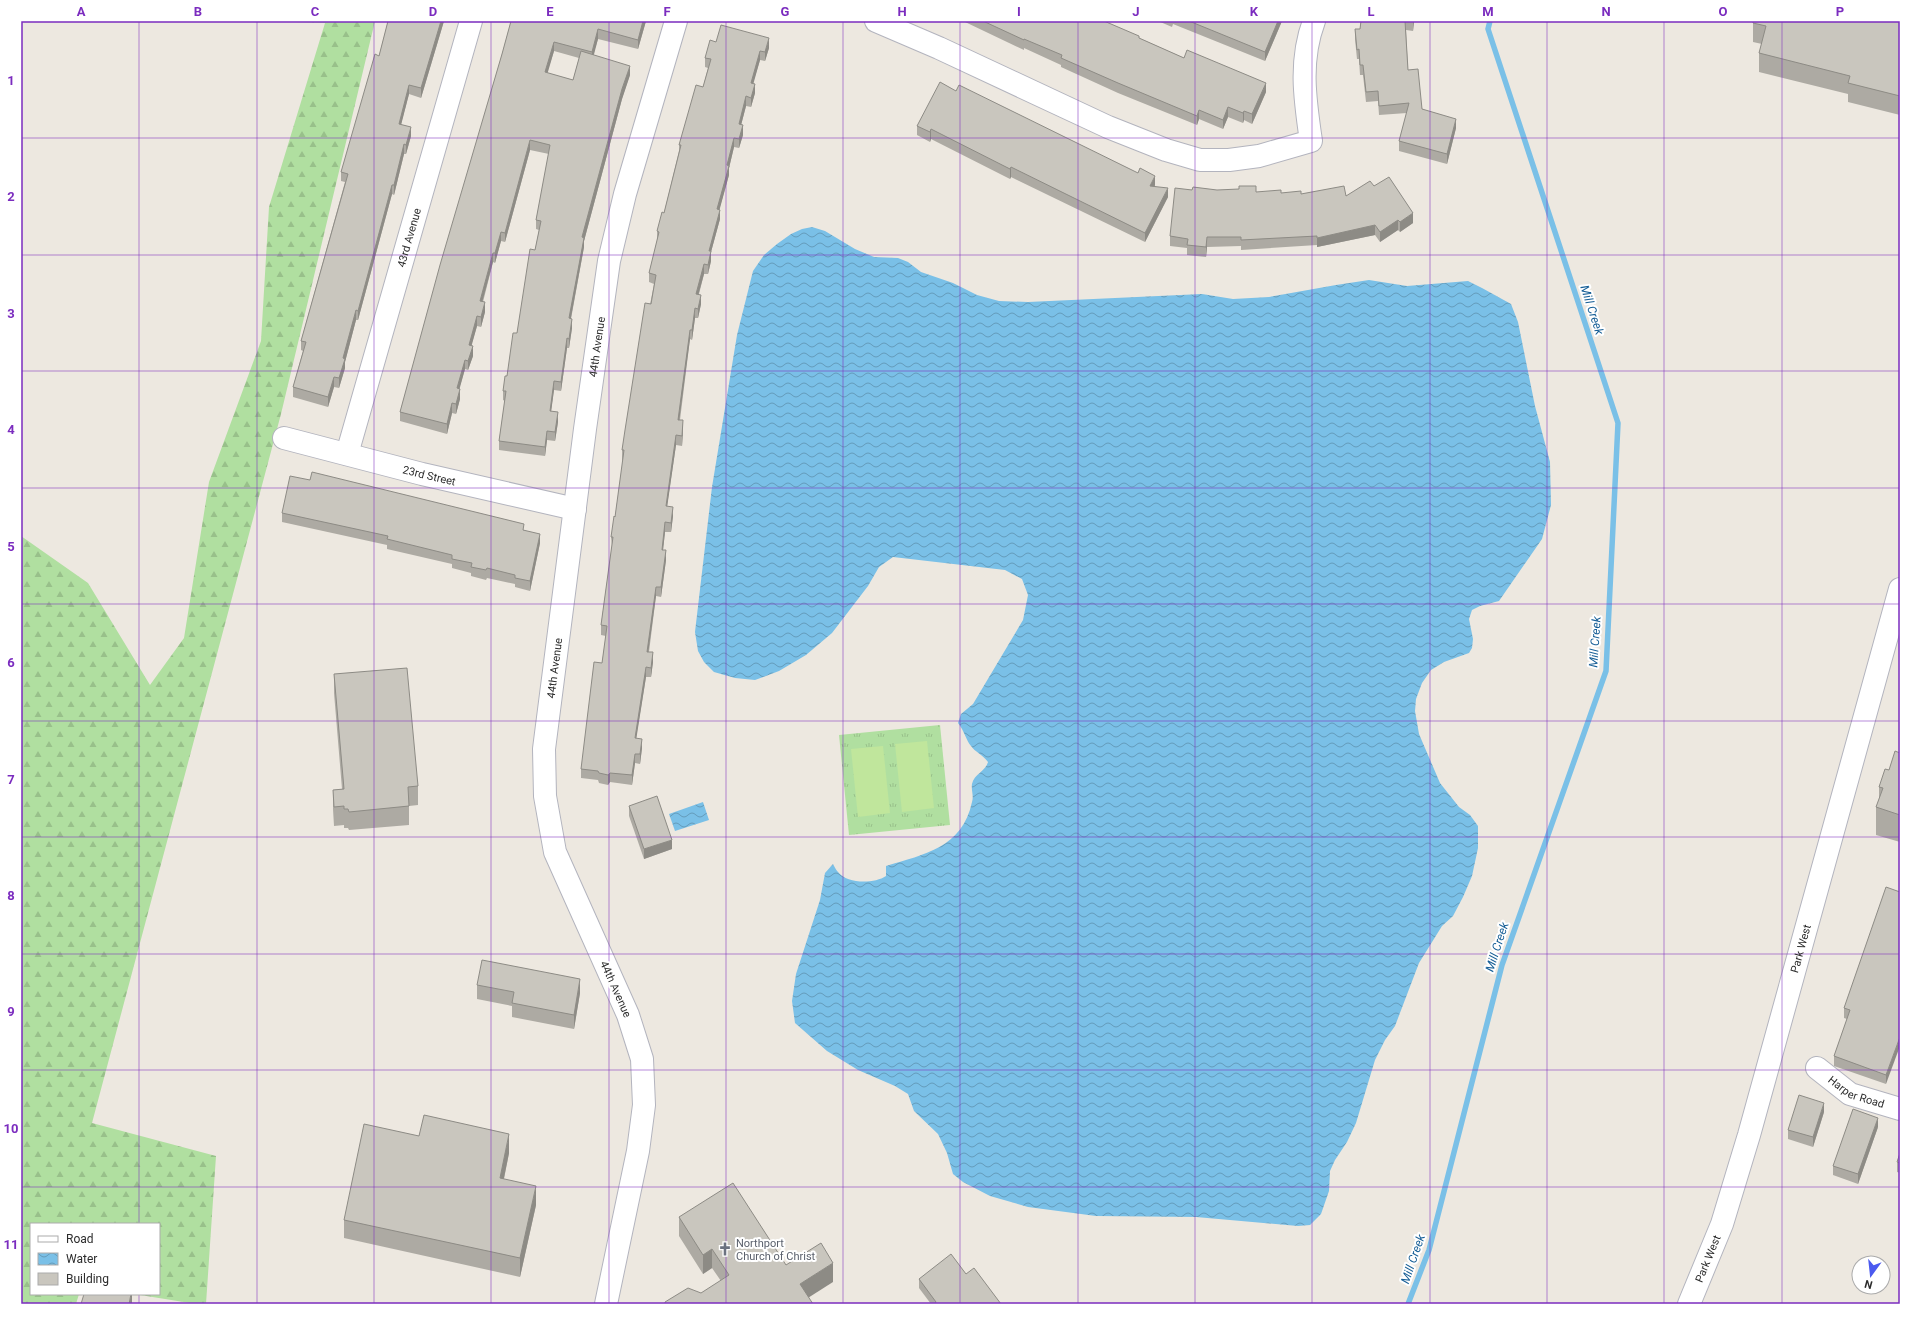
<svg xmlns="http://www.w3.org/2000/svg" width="1921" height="1325" viewBox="0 0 1921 1325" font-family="Roboto,sans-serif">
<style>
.grass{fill:url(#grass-tufts)}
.forest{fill:url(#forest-firs)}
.pitch{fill:#c0e69c}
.water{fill:url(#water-waves)}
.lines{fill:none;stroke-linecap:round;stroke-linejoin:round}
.stream{stroke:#7ac0e7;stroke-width:5.5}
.street-casing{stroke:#b3b4be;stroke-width:24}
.street{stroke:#fff;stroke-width:22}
.wall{fill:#adaaa3;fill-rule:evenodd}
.shaded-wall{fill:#8d8b85}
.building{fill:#c9c6be;stroke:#8d8b85}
.grid{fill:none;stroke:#7b2cbf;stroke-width:1;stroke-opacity:0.55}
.labels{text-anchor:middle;stroke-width:4;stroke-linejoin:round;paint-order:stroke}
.street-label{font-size:11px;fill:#2c2c2c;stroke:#fff}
.worship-label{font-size:11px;fill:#5b616d;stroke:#fff;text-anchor:start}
.water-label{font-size:12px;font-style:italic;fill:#165e96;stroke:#fff}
.neatline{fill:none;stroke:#7b2cbf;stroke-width:1.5}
.grid-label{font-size:13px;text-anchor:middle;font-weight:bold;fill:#7b2cbf}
</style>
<defs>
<pattern id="grass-tufts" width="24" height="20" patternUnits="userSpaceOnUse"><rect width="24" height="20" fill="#b0dfa0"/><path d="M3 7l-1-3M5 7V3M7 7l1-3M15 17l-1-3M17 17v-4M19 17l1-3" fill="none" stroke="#98c08a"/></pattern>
<pattern id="forest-firs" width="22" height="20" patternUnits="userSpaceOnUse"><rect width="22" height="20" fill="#b0dfa0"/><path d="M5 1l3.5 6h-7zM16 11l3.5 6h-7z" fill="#98c08a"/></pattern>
<pattern id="water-waves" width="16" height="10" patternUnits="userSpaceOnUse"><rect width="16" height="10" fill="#7ac0e7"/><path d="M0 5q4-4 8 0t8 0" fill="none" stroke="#649cbb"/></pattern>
</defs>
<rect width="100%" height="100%" fill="#ede8e0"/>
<path class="grass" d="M 940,725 L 950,825 L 849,835 L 839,735 Z"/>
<path class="forest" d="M 266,21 L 375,21 L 281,414 L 92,1123 L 216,1156 L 206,1304 L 196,1304 L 134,1294 L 159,1294 L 159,1224 L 31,1224 L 31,1294 L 79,1294 L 76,1304 L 21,1304 L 21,536 L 88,583 L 150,685 L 184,638 L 209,482 L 261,341 L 269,207 L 325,23 Z"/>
<g class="pitch">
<path d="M 927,741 L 934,808 L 902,812 L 895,744 Z"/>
<path d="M 883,746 L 890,813 L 858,817 L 851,749 Z"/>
</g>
<g class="water">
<path d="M 812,227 L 825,231 L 855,249 L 874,257 L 898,258 L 908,262 L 921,272 L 953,283 L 977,295 L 999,301 L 1028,302 L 1202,294 L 1233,299 L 1269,297 L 1336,285 L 1369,280 L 1407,286 L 1468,281 L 1482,288 L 1511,304 L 1518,322 L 1535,406 L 1550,462 L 1551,505 L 1542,539 L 1499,601 L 1480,606 L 1472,610 L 1469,619 L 1473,639 L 1472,648 L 1469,653 L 1444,662 L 1431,670 L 1422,683 L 1416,699 L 1415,711 L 1419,734 L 1440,783 L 1459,807 L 1470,815 L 1478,826 L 1478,848 L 1472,876 L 1463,897 L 1453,916 L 1442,926 L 1419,963 L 1395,1026 L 1385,1040 L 1375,1060 L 1356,1123 L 1347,1142 L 1335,1160 L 1330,1171 L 1329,1191 L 1321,1214 L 1310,1225 L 1298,1226 L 1196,1217 L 1096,1216 L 1028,1207 L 990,1196 L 963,1182 L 953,1174 L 947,1153 L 938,1134 L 914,1111 L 908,1094 L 895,1086 L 858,1070 L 827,1051 L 795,1023 L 792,1001 L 796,974 L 820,900 L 825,873 L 833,864 C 834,866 836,870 838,872 C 847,884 874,884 886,876 L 886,866 C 925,854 962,848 972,802 C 974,796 971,790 972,784 C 974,774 986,771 988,762 C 982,754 975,752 971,746 C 966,740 965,732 958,723 L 961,714 L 973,704 L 1023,620 L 1028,595 L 1022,579 L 1005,570 L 893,557 L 879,567 L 868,586 L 832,633 L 806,655 L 779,671 L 755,680 L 735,678 L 714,672 L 704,662 L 698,651 L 695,632 L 712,487 L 737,335 L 753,271 L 764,255 L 777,244 L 791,234 L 802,229 Z"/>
<path d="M 703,802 L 709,820 L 675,831 L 669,814 Z"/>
</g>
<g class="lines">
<path class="stream" d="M 1408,1304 L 1429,1250 L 1502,965 L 1606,671 L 1618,423 L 1488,29 L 1490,21"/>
<g class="street-casing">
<g id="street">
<path d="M 876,21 L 939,48 L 1108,127 L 1166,150 L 1200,160 L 1229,160 L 1259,156 L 1311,141 C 1305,100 1299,61 1314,21"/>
<path id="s1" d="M 284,438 L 422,474 L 575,509"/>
<path id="s2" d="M 347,454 L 471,21"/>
<path id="s3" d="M 1817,1068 L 1850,1094 L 1900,1109"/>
<path id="s4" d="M 606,1304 L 638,1151 L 644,1105 L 642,1059 L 628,1015 L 555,852 L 545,796 L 544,749 L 585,429 L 609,261 L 625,194 L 676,21"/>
<path id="s5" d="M 1689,1304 L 1722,1224 L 1749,1135 L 1900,589"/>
</g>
</g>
<use href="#street" class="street"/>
</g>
<g class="wall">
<path d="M 388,21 L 444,21 L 421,98 L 409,94 L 401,124 L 411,136 L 406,154 L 404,154 L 394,195 L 392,194 L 358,320 L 356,320 L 345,362 L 345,368 L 339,388 L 334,387 L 328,407 L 293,397 L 293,387 L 303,351 L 301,350 L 301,341 L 345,182 L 341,181 L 341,172 L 379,56 Z"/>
<path d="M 511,21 L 646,21 L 638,49 L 598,39 L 593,55 L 630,75 L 622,99 L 584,241 L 584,247 L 571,319 L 572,328 L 569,348 L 567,348 L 561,391 L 554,390 L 551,411 L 558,422 L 555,441 L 547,440 L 545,456 L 499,450 L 499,441 L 505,401 L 503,400 L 503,391 L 517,333 L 535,250 L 539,230 L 536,229 L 536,220 L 549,154 L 530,150 L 505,242 L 501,241 L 495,263 L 493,262 L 483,302 L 485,312 L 481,327 L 477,326 L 471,346 L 473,356 L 468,370 L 465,369 L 459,389 L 460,399 L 456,414 L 452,413 L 447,434 L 400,421 L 400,412 L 502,54 ZM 554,51 L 579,58 L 573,80 L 547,73 Z"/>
<path d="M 963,21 L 1104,21 L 1139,38 L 1184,58 L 1266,92 L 1252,124 L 1244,120 L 1243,123 L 1228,117 L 1223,129 L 1199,119 L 1197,125 L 1118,93 L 1061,67 L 1061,65 L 1024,48 L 1024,50 Z"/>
<path d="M 1158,21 L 1282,21 L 1265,61 L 1173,24 L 1172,27 Z"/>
<path d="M 1361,21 L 1414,21 L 1413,31 L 1406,30 L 1408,70 L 1422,109 L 1456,128 L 1447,164 L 1399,151 L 1399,141 L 1407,113 L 1379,115 L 1378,101 L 1366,102 L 1363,75 L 1360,75 L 1359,59 L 1357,59 L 1355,39 L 1355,29 L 1360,29 Z"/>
<path d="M 1900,21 L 1900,115 L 1848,102 L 1848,94 L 1759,72 L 1759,53 L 1762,44 L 1753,42 L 1753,23 Z"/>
<path d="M 716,42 L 769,48 L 765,61 L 760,60 L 753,83 L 755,93 L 751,107 L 746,106 L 741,125 L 743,135 L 739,148 L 734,147 L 729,168 L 729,175 L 719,210 L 720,219 L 711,252 L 711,261 L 708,274 L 704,274 L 699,294 L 701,304 L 698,318 L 695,318 L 692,340 L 690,339 L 680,420 L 683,430 L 682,446 L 676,445 L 667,506 L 673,516 L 671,532 L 665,532 L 663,550 L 666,560 L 661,597 L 656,596 L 649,652 L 653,662 L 651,677 L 646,677 L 636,738 L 642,748 L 640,764 L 635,763 L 632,785 L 610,782 L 608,785 L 599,783 L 598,780 L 581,778 L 581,769 L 602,663 L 606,636 L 601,635 L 601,625 L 612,546 L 611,537 L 615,517 L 623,460 L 622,460 L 622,450 L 654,284 L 649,282 L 649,273 L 657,241 L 657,231 L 664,213 L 679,151 L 679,145 L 703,87 L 708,68 L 705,67 L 705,58 Z"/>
<path d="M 956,91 L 1155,185 L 1155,186 L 1168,197 L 1145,242 L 1011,177 L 1010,179 L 931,139 L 930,142 L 917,135 L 917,126 Z"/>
<path d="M 1374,186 L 1413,223 L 1400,232 L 1398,230 L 1380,242 L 1375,235 L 1317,247 L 1317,245 L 1241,250 L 1241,246 L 1207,247 L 1206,257 L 1187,255 L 1187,248 L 1170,246 L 1170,236 L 1192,190 L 1217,190 L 1256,192 L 1281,193 L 1301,194 L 1346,196 Z"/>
<path d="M 282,513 L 524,530 L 540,543 L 530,591 L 515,587 L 515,584 L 487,578 L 486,580 L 471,576 L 471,573 L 452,568 L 452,564 L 387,549 L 387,545 L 282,522 Z"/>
<path d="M 334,674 L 418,786 L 418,805 L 409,806 L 409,825 L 349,830 L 348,828 L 344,828 L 344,825 L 334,826 L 333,809 L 333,790 L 342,789 L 334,693 Z"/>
<path d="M 1900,753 L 1900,842 L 1876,835 L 1876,807 L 1879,801 L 1879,787 Z"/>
<path d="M 629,806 L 672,849 L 644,859 L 629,816 Z"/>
<path d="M 1900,892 L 1886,1084 L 1834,1066 L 1834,1056 L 1847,1019 L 1844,1018 L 1844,1008 Z"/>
<path d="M 477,985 L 580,993 L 574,1029 L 512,1017 L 512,1006 L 477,999 Z"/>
<path d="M 1824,1112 L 1813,1147 L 1788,1139 L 1788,1130 Z"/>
<path d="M 1878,1127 L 1858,1184 L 1833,1175 L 1833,1166 Z"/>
<path d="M 419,1136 L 509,1153 L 504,1179 L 536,1205 L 520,1277 L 344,1238 L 344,1220 Z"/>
<path d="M 1900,1153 L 1900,1173 L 1897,1172 L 1897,1162 Z"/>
<path d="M 679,1217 L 786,1265 L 833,1282 L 721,1281 L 712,1268 L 703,1274 L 679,1236 Z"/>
<path d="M 966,1274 L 1001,1304 L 931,1304 L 919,1288 L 919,1279 Z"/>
</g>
<g class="shaded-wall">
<path d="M 441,21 L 444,21 L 421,98 L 421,88 Z"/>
<path d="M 643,21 L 646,21 L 638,49 L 638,40 Z"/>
<path d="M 1278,21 L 1282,21 L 1265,61 L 1265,52 Z"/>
<path d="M 1413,21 L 1414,21 L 1413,31 Z"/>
<path d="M 598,29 L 598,39 L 592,62 L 592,52 Z"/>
<path d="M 769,38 L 769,48 L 765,61 L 765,52 Z"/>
<path d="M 554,42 L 554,51 L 545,82 L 545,72 Z"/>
<path d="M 760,51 L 760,60 L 751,92 L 751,83 Z"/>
<path d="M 630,66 L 630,75 L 622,99 L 584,241 L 584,247 L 569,328 L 569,318 L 582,237 L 622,89 Z"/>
<path d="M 1266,83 L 1266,92 L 1252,124 L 1252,114 Z"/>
<path d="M 755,84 L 755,93 L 751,107 L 751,98 Z"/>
<path d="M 409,85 L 409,94 L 399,133 L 399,124 Z"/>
<path d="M 746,96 L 746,106 L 739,133 L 739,124 Z"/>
<path d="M 1228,107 L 1228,117 L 1223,129 L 1223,120 Z"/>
<path d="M 1199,110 L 1199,119 L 1197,125 L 1197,116 Z"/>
<path d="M 1244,111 L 1244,120 L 1243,123 L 1243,113 Z"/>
<path d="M 1456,119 L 1456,128 L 1447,164 L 1447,154 Z"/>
<path d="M 743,125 L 743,135 L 739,148 L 739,139 Z"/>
<path d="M 411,127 L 411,136 L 406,154 L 406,145 Z"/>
<path d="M 931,129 L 931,139 L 930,142 L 930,132 Z"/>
<path d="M 734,138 L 734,147 L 729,168 L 729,175 L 717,219 L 717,209 L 727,165 Z"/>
<path d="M 530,140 L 530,150 L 505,242 L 505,233 Z"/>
<path d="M 404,144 L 404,154 L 394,195 L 394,185 Z"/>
<path d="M 1011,167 L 1011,177 L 1010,179 L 1010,169 Z"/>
<path d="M 1155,176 L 1155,185 L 1150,195 L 1150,186 Z"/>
<path d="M 392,185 L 392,194 L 358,320 L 358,311 Z"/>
<path d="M 1168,188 L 1168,197 L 1145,242 L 1145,233 Z"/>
<path d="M 720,210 L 720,219 L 711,252 L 711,261 L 708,274 L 709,251 Z"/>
<path d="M 1413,213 L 1413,223 L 1400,232 L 1400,222 Z"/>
<path d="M 1398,220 L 1398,230 L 1380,242 L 1380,232 Z"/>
<path d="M 1375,225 L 1375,235 L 1317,247 L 1317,238 Z"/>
<path d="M 501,232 L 501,241 L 495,263 L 495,253 Z"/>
<path d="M 1207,237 L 1207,247 L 1206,257 L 1206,247 Z"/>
<path d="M 493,253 L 493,262 L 480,310 L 480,301 Z"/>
<path d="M 704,264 L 704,274 L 696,303 L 696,294 Z"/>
<path d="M 701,295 L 701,304 L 698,318 L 698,309 Z"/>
<path d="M 485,302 L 485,312 L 481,327 L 481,317 Z"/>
<path d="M 695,308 L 695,318 L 692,340 L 692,330 Z"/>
<path d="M 356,310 L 356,320 L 345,362 L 345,368 L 339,388 L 339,378 L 343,358 Z"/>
<path d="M 477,316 L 477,326 L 469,355 L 469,345 Z"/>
<path d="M 572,319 L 572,328 L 569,348 L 569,339 Z"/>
<path d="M 690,330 L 690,339 L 678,429 L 678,420 Z"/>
<path d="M 567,338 L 567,348 L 561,391 L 561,382 Z"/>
<path d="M 473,346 L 473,356 L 468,370 L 468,361 Z"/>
<path d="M 465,360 L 465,369 L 457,398 L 457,388 Z"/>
<path d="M 334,377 L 334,387 L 328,407 L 328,397 Z"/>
<path d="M 554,381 L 554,390 L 550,420 L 550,411 Z"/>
<path d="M 460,389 L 460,399 L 456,414 L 456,404 Z"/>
<path d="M 452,403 L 452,413 L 447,434 L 447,424 Z"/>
<path d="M 558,412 L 558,422 L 555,441 L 555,432 Z"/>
<path d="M 683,420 L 683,430 L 682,446 L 682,436 Z"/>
<path d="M 547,431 L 547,440 L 545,456 L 545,447 Z"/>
<path d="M 676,435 L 676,445 L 666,515 L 666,506 Z"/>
<path d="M 673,507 L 673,516 L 671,532 L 671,523 Z"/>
<path d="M 665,522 L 665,532 L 662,559 L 662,550 Z"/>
<path d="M 540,534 L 540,543 L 530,591 L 530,581 Z"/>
<path d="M 666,550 L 666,560 L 661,597 L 661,587 Z"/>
<path d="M 656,587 L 656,596 L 647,661 L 647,652 Z"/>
<path d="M 653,652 L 653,662 L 651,677 L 651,668 Z"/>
<path d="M 646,667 L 646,677 L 635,747 L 635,738 Z"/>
<path d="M 642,739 L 642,748 L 640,764 L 640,754 Z"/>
<path d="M 635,754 L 635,763 L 632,785 L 632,775 Z"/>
<path d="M 610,773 L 610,782 L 608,785 L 608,775 Z"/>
<path d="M 672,840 L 672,849 L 644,859 L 644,849 Z"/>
<path d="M 580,979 L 580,993 L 574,1029 L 574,1015 Z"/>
<path d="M 1900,1037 L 1900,1046 L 1886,1084 L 1886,1075 Z"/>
<path d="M 1824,1103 L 1824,1112 L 1813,1147 L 1813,1137 Z"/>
<path d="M 1878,1118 L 1878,1127 L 1858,1184 L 1858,1174 Z"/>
<path d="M 509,1134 L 509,1153 L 500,1197 L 500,1178 Z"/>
<path d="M 536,1186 L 536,1205 L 520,1277 L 520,1258 Z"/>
<path d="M 712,1249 L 712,1268 L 703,1274 L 703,1255 Z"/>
<path d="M 833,1263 L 833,1282 L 800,1303 L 800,1284 Z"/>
<path d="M 131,1294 L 132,1294 L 132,1304 L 129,1304 Z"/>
</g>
<g class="building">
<path d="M 388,21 L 441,21 L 421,88 L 409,85 L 399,124 L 411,127 L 406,145 L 404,144 L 394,185 L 392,185 L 358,311 L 356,310 L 343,358 L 345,359 L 339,378 L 334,377 L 328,397 L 293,387 L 306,342 L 301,341 L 348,174 L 341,172 L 375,54 L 379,56 Z"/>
<path d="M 511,21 L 643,21 L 638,40 L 598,29 L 592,52 L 554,42 L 545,72 L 573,80 L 581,51 L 630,66 L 622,89 L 582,237 L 584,238 L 569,318 L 572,319 L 569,339 L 567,338 L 561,382 L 554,381 L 550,411 L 558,412 L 555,432 L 547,431 L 545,447 L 499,441 L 506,391 L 503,391 L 505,376 L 507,376 L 513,333 L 517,333 L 530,249 L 535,250 L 541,221 L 536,220 L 550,145 L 530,140 L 505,233 L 501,232 L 495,253 L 493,253 L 480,301 L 485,302 L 481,317 L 477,316 L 469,345 L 473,346 L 468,361 L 465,360 L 457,388 L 460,389 L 456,404 L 452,403 L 447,424 L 400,412 L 440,265 L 502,54 Z"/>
<path d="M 983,21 L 1104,21 L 1139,36 L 1139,38 L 1184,58 L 1187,50 L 1266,83 L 1252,114 L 1244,111 L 1243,113 L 1228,107 L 1223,120 L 1199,110 L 1197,116 L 1118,83 L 1061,58 L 1062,55 L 1024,39 L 1024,40 Z"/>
<path d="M 1189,21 L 1278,21 L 1265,52 Z"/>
<path d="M 1361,21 L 1405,21 L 1408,70 L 1418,69 L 1422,109 L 1456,119 L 1447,154 L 1399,141 L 1409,103 L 1379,106 L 1378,91 L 1366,92 L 1363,65 L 1360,65 L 1359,49 L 1357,50 L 1355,29 L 1360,29 Z"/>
<path d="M 1753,21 L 1900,21 L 1900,96 L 1848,83 L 1850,76 L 1759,53 L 1766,26 L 1753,23 Z"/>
<path d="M 721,25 L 769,38 L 765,52 L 760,51 L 751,83 L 755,84 L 751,98 L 746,96 L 739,124 L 743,125 L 739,139 L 734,138 L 727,165 L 729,166 L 717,209 L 720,210 L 709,251 L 711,251 L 708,265 L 704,264 L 696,294 L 701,295 L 698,309 L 695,308 L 692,330 L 690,330 L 678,420 L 683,420 L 682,436 L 676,435 L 666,506 L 673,507 L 671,523 L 665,522 L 662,550 L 666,550 L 661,587 L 656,587 L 647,652 L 653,652 L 651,668 L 646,667 L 635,738 L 642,739 L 640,754 L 635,754 L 632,775 L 610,773 L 608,775 L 599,773 L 598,771 L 581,769 L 594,662 L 602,663 L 607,626 L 601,625 L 613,537 L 611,537 L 614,516 L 615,517 L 624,450 L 622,450 L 625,430 L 645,303 L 651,304 L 656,275 L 649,273 L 659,232 L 657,231 L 662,212 L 664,213 L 681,145 L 679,145 L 696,85 L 703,87 L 711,59 L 705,58 L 710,40 L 716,42 Z"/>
<path d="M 940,82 L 956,91 L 959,85 L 1138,173 L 1140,168 L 1155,176 L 1150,186 L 1168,188 L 1145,233 L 1011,167 L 1010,169 L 931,129 L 930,132 L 917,126 Z"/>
<path d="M 1389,177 L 1413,213 L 1400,222 L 1398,220 L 1380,232 L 1375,225 L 1317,238 L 1317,236 L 1241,240 L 1241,237 L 1207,237 L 1206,247 L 1187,245 L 1188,239 L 1170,236 L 1175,188 L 1192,190 L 1193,187 L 1217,190 L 1239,189 L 1239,186 L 1256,186 L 1256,192 L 1281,190 L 1281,193 L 1301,191 L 1301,194 L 1344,186 L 1346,196 L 1370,181 L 1374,186 Z"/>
<path d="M 312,472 L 524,524 L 523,530 L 540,534 L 530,581 L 515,578 L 515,575 L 487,568 L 486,570 L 471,567 L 472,563 L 452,559 L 452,555 L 387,539 L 388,536 L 282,513 L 290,476 L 310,480 Z"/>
<path d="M 407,668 L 418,786 L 408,787 L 409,806 L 349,812 L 348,809 L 344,809 L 344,806 L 334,807 L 333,790 L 344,789 L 334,674 Z"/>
<path d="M 1895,751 L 1900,753 L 1900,815 L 1876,807 L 1883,788 L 1879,787 L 1885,769 L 1889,770 Z"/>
<path d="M 657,796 L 672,840 L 644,849 L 629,806 Z"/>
<path d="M 1886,887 L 1900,892 L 1900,1037 L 1886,1075 L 1834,1056 L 1850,1010 L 1844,1008 Z"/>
<path d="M 482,960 L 580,979 L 574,1015 L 512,1003 L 514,992 L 477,985 Z"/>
<path d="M 1799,1095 L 1824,1103 L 1813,1137 L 1788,1130 Z"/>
<path d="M 1853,1109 L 1878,1118 L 1858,1174 L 1833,1166 Z"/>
<path d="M 424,1115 L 509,1134 L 500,1178 L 536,1186 L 520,1258 L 344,1220 L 364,1124 L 419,1136 Z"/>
<path d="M 1900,1153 L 1900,1163 L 1897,1162 Z"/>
<path d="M 733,1183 L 786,1265 L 821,1243 L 833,1263 L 800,1284 L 813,1304 L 665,1304 L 665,1302 L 688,1288 L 701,1293 L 729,1275 L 712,1249 L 703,1255 L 679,1217 Z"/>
<path d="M 951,1254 L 966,1274 L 974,1268 L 1001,1304 L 935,1304 L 936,1302 L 919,1279 Z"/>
<path d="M 84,1294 L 131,1294 L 129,1304 L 81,1304 Z"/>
</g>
<path class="grid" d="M 139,21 L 139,1224M 257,21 L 257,1304M 374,21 L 374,1304M 491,21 L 491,1304M 609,21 L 609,1304M 726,21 L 726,1304M 843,21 L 843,1304M 960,21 L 960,1304M 1078,21 L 1078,1304M 1195,21 L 1195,1304M 1312,21 L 1312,1304M 1430,21 L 1430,1304M 1547,21 L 1547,1304M 1664,21 L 1664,1304M 1782,21 L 1782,1304M 21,138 L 1900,138M 21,255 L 1900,255M 21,371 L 1900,371M 21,488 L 1900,488M 21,604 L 1900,604M 21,721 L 1900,721M 21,837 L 1900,837M 21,954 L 1900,954M 21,1070 L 1900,1070M 21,1187 L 1900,1187M 139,1294 L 139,1304"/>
<defs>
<g id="church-bare" transform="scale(1.08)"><path d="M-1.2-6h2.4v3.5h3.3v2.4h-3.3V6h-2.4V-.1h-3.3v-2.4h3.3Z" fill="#6b7280" stroke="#fff" stroke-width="2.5" paint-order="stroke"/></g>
</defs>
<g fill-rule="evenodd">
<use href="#church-bare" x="725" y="1249"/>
</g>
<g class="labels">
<g class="street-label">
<text dy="4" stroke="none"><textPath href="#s2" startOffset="225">43rd Avenue</textPath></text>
<text dy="4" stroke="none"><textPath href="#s4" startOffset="983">44th Avenue</textPath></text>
<text dy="4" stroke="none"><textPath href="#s1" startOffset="150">23rd Street</textPath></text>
<text dy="4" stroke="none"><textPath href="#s4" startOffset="659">44th Avenue</textPath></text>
<text dy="4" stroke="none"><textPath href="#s5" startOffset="373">Park West</textPath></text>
<text transform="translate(616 989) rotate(66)" y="4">44th Avenue</text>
<text dy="4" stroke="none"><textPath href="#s3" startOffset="47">Harper Road</textPath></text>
<text dy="4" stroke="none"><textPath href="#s5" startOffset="49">Park West</textPath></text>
</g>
<g class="worship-label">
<text x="736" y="1247">Northport<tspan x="736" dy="13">Church of Christ</tspan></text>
</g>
<g class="water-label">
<text transform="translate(1592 310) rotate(72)" y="4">Mill Creek</text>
<text transform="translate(1595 642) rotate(-86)" y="4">Mill Creek</text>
<text transform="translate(1497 947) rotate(-72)" y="4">Mill Creek</text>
<text transform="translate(1413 1259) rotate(-71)" y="4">Mill Creek</text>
</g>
</g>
<rect width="1921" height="1325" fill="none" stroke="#ffffff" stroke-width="44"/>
<rect x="30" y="1223" width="130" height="72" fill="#ffffff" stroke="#ababab"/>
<rect x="38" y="1236" width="20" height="6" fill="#ffffff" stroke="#ababab"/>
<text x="66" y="1243" font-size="12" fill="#2c2c2c">Road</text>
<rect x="38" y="1253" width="20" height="12" fill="url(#water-waves)" stroke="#ababab"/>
<text x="66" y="1263" font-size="12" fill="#2c2c2c">Water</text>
<rect x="38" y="1273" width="20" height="12" fill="#c9c6be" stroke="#ababab"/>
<text x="66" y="1283" font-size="12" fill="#2c2c2c">Building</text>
<g transform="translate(1871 1275) rotate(195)"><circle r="19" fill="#ffffff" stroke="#ababab"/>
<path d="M0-3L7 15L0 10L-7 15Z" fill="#4b5aef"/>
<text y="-6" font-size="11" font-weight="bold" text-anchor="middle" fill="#2c2c2c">N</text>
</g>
<rect x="22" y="22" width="1877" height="1281" class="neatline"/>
<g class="grid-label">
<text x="81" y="16">A</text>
<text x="198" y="16">B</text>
<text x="315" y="16">C</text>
<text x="433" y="16">D</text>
<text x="550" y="16">E</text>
<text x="667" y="16">F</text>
<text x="785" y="16">G</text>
<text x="902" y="16">H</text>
<text x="1019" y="16">I</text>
<text x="1136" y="16">J</text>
<text x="1254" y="16">K</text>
<text x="1371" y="16">L</text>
<text x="1488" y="16">M</text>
<text x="1606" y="16">N</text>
<text x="1723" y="16">O</text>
<text x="1840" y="16">P</text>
<text x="11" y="85">1</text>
<text x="11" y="201">2</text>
<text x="11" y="318">3</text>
<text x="11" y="434">4</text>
<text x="11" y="551">5</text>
<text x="11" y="667">6</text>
<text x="11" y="784">7</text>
<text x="11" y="900">8</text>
<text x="11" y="1016">9</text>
<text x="11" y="1133">10</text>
<text x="11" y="1249">11</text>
</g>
</svg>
